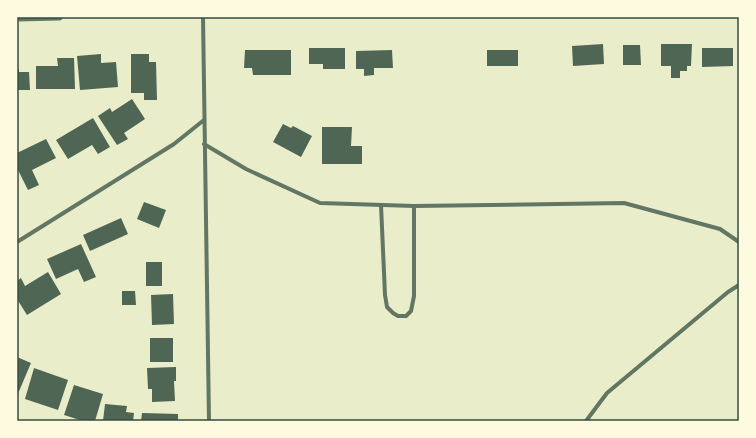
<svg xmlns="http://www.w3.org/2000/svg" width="756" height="438" viewBox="0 0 756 438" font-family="Merriweather,serif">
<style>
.building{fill:#4f6655}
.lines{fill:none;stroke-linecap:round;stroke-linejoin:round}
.minor{stroke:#617663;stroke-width:4}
.tertiary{stroke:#617663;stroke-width:7}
.neatline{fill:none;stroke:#344e41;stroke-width:1.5}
</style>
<rect width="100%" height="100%" fill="#e9edc9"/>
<g class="building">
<path d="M 603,44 L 604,64 L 573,66 L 572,46 Z"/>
<path d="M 661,44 L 692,44 L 691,66 L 687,66 L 687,71 L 680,71 L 680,78 L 671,78 L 671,66 L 661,66 Z"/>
<path d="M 623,45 L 640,45 L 641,65 L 623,65 Z"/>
<path d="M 309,48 L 345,48 L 345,69 L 323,69 L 323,64 L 309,64 Z"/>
<path d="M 702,48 L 733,48 L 733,66 L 702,67 Z"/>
<path d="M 245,50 L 291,50 L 291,75 L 253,75 L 252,68 L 244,68 Z"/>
<path d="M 392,50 L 393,68 L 374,68 L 374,75 L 364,76 L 364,69 L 356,69 L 356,51 Z"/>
<rect x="487" y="50" width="31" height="16"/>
<path d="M 101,54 L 101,63 L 116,62 L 118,87 L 80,90 L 77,56 Z"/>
<path d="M 131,54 L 149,54 L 149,62 L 156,62 L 157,100 L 144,100 L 144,93 L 131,93 Z"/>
<path d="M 57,58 L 74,58 L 75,89 L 36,89 L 36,66 L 58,66 Z"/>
<path d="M 17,69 L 19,69 L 19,72 L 29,72 L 30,90 L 17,90 Z"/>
<path d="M 132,99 L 145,119 L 124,133 L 128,139 L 117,145 L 98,116 L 110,108 L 112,112 Z"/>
<path d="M 93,118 L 110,147 L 98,154 L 92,145 L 68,159 L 56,140 Z"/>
<path d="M 283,124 L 291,128 L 293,126 L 312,136 L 301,157 L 273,142 Z"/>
<path d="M 322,127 L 352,127 L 351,146 L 362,146 L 362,164 L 322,164 Z"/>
<path d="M 46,139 L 56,158 L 32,170 L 39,185 L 28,190 L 17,168 L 17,153 Z"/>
<path d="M 144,202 L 166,210 L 159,228 L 137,219 Z"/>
<path d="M 121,218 L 128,234 L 90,251 L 83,235 Z"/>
<path d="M 81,244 L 96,277 L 84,282 L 78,269 L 56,279 L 47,259 Z"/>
<rect x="146" y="262" width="16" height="24"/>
<path d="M 48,272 L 61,294 L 27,315 L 17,299 L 17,281 L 21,278 L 25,286 Z"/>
<path d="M 122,291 L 135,291 L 136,305 L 122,305 Z"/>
<path d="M 173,294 L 174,324 L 152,325 L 151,295 Z"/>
<rect x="150" y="338" width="23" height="24"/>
<path d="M 17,357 L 31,363 L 17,396 Z"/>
<path d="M 176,367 L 176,381 L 174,381 L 175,401 L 152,402 L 152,389 L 148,389 L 147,368 Z"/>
<path d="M 34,368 L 68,380 L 58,410 L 25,399 Z"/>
<path d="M 74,385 L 103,394 L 95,421 L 83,421 L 64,415 Z"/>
<path d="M 105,404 L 127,406 L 126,412 L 134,413 L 133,421 L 103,421 Z"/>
<path d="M 142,413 L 178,414 L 178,421 L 141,421 Z"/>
</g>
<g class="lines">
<g class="minor">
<path d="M 203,17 L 209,421"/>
<path d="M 204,144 L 246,169 L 320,203 L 414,206 L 624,203 L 720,229 L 739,242"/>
<path d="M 381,205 L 385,295 L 387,307 L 393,313 L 398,316 L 406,316 L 411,311 L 414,296 L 414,206"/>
<path d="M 17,242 L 174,144 L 204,120"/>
<path d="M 586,421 L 607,393 L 728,292 L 739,285"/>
</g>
<path class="tertiary" d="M 17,18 L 59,17"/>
</g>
<rect width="756" height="438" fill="none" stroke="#fefae0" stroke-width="36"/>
<rect x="18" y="18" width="720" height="402" class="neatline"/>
</svg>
